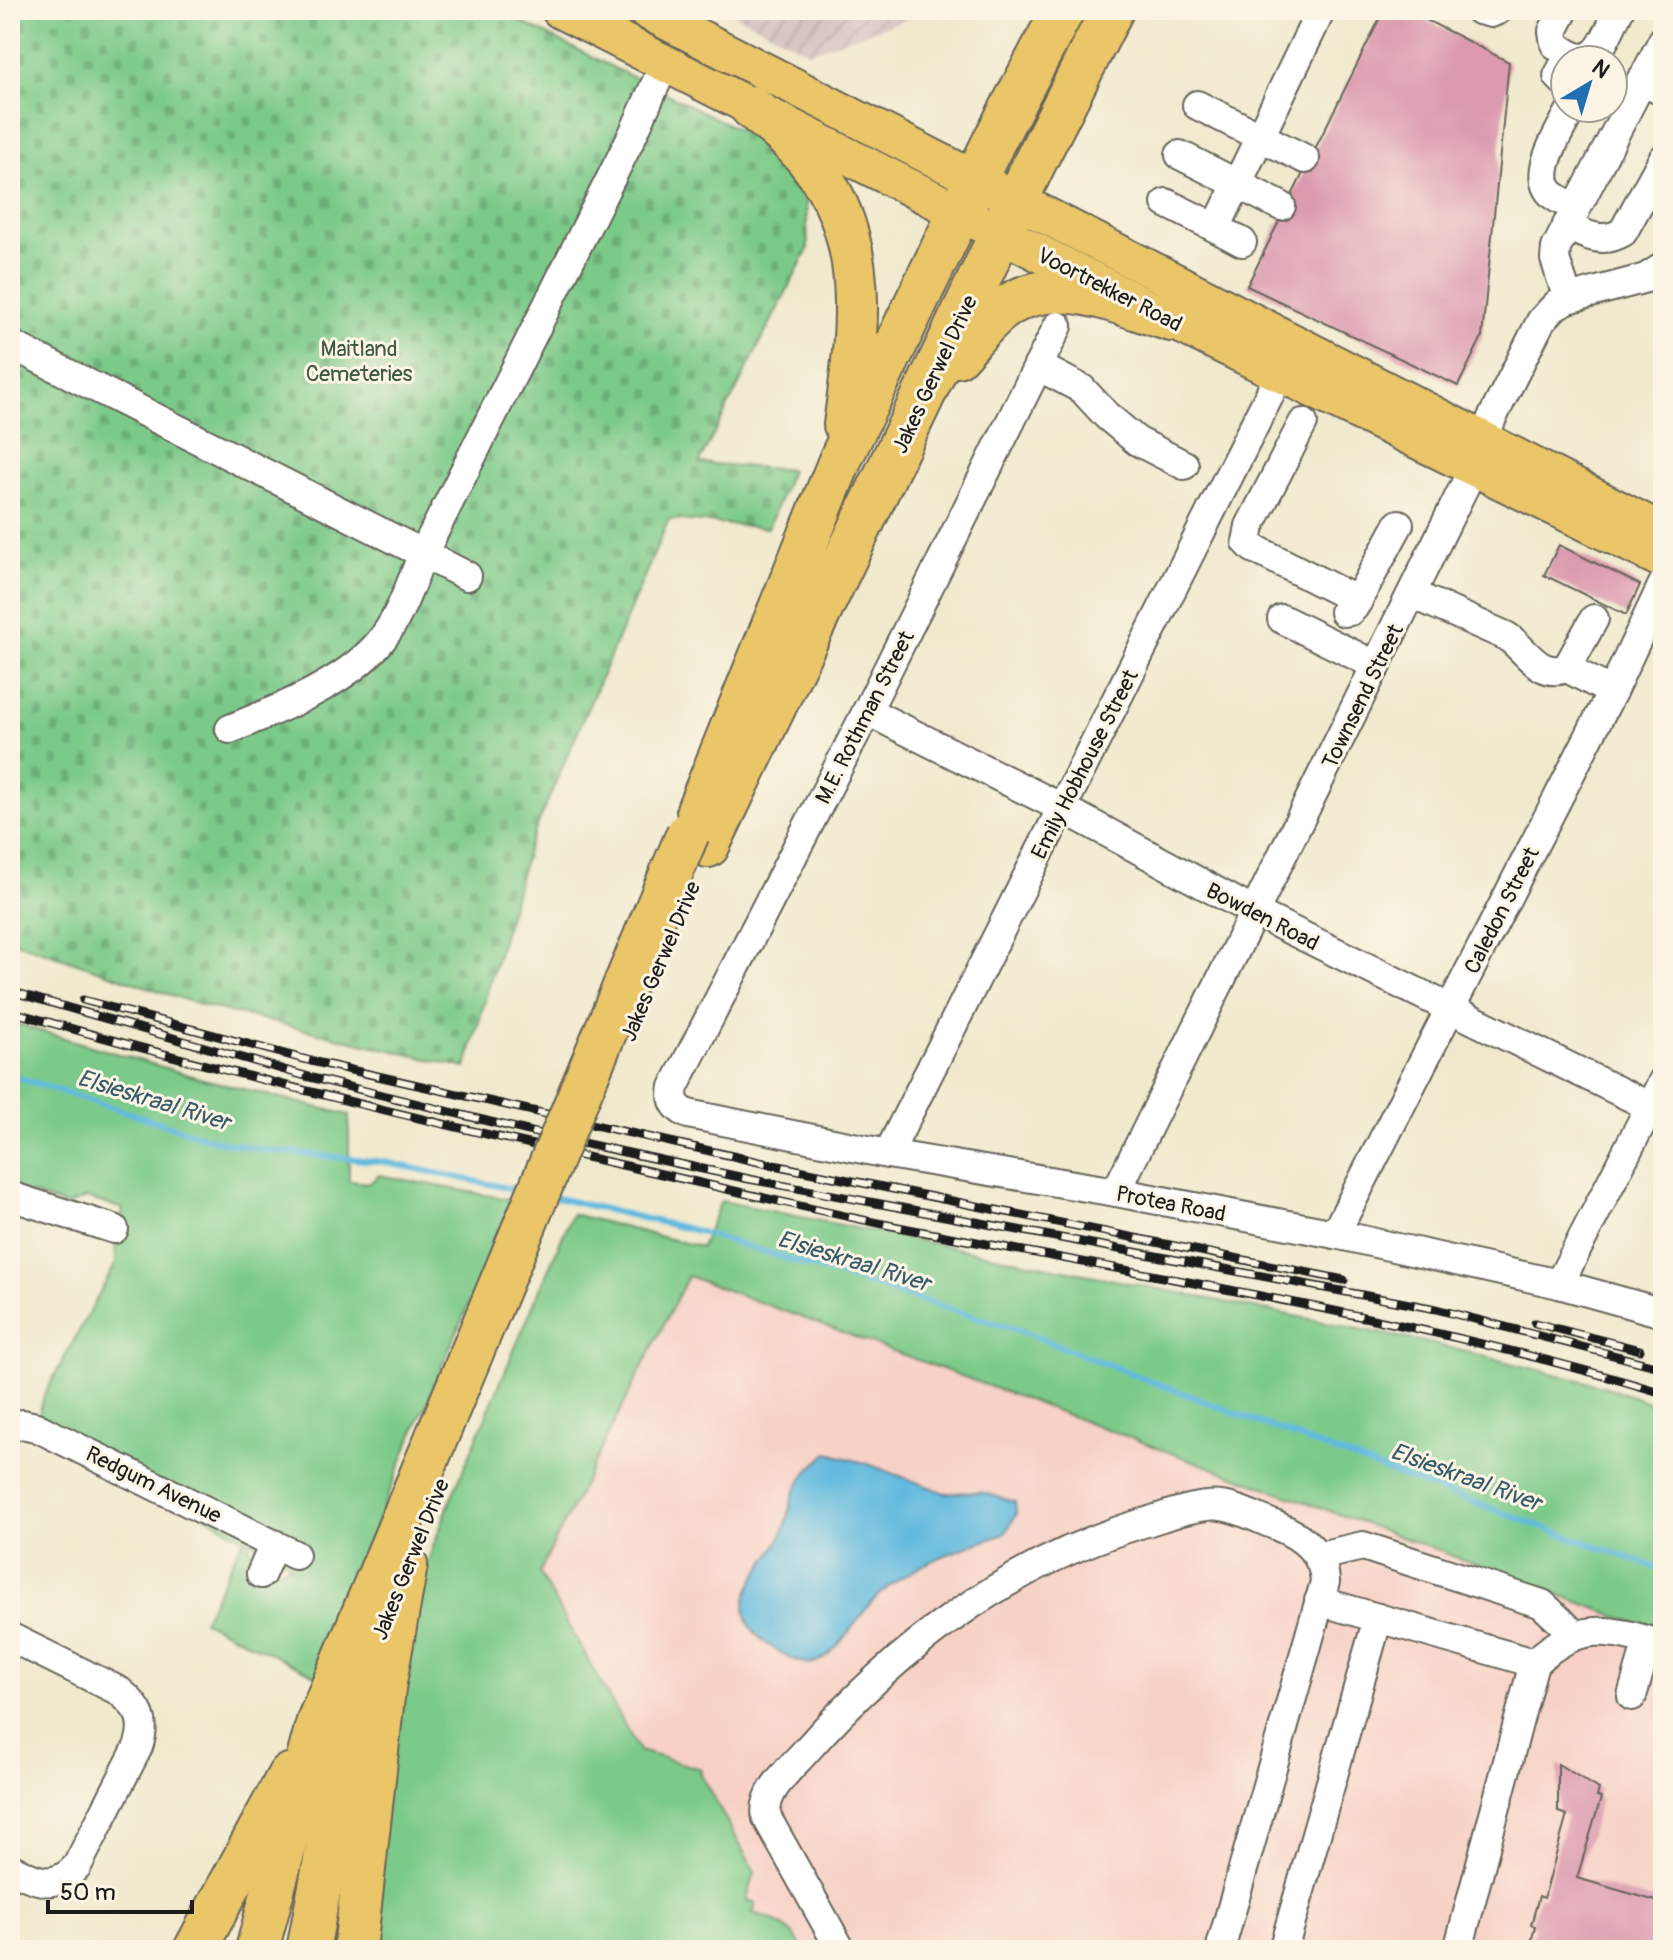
<svg xmlns="http://www.w3.org/2000/svg" width="1673" height="1960" viewBox="0 0 1673 1960" font-family="Pangolin,sans-serif">
<style>
.built{fill:#f7d1c6}
.industrial{fill:url(#industrial-furrows)}
.green{fill:#7cca89;stroke:#4c7352;stroke-width:2}
.cemetery{fill:url(#cemetery-stones);stroke:#4c7352;stroke-width:2}
.water{fill:#62badf;stroke:#3f6b7e;stroke-width:2}
.lines{fill:none;stroke-linecap:round;stroke-linejoin:round}
.stream{stroke:#62badf;stroke-width:6}
.building{fill:#db9aae}
.minor-casing{stroke:#66645a;stroke-width:32}
.major-casing{stroke:#66645a;stroke-width:40}
.highway-casing{stroke:#66645a;stroke-width:46}
.minor{stroke:#fff;stroke-width:28}
.major{stroke:#ebc669;stroke-width:36}
.highway{stroke:#ebc669;stroke-width:42}
.rail-casing{stroke:#1c1c1c;stroke-width:9}
.rail{stroke:#fcf5e5;stroke-width:6;stroke-dasharray:18;stroke-linecap:butt}
.highway-bridge-casing{stroke:#66645a;stroke-width:46;stroke-linecap:butt}
.highway-bridge{stroke:#ebc669;stroke-width:42}
.labels{text-anchor:middle;stroke-width:6;stroke-linejoin:round;paint-order:stroke}
.street-label{font-size:22px;fill:#1c1c1c;stroke:#fcf5e5}
.park-label{font-size:22px;fill:#3e5942;stroke:#fcf5e5}
.water-label{font-size:24px;font-style:italic;fill:#385b6a;stroke:#fcf5e5}
</style>
<defs>
<pattern id="industrial-furrows" width="10" height="10" patternUnits="userSpaceOnUse" patternTransform="scale(2)"><rect width="10" height="10" fill="#d2bfbf"/><path d="M-1 1l2-2M0 10L10 0M9 11l2-2" fill="none" stroke="#b4a4a4"/></pattern>
<pattern id="cemetery-stones" width="16" height="16" patternUnits="userSpaceOnUse" patternTransform="scale(2)"><rect width="16" height="16" fill="#7cca89"/><path d="M2 7V4a2 2 0 0 1 4 0v3zM10 15v-3a2 2 0 0 1 4 0v3z" fill="#6bad76"/></pattern>
</defs>
<rect width="100%" height="100%" fill="#fcf5e5"/>
<filter id="ink" filterUnits="userSpaceOnUse"><feTurbulence type="fractalNoise" baseFrequency=".0125" numOctaves="2"/><feDisplacementMap in="SourceGraphic" scale="16" xChannelSelector="R" yChannelSelector="G"/><feConvolveMatrix kernelMatrix="1 2 1 2 8 2 1 2 1" color-interpolation-filters="sRGB"/></filter>
<filter id="wash" filterUnits="userSpaceOnUse"><feTurbulence type="fractalNoise" baseFrequency=".006" numOctaves="4" result="noise"/><feDisplacementMap in="SourceGraphic" scale="32" xChannelSelector="R" yChannelSelector="G"/><feGaussianBlur stdDeviation="1.8" result="paint"/><feColorMatrix in="noise" values="0 0 0 0 0 0 0 0 0 0 0 0 0 0 0 0 0 1.4 0 .05"/><feComposite in="paint" operator="in"/></filter>
<g filter="url(#wash)">
<rect width="100%" height="100%" fill="#f0e9cd"/>
<path class="built" d="M 688,1276 L 1663,1633 L 1663,1950 L 804,1950 L 787,1928 L 776,1921 L 753,1913 L 699,1773 L 701,1769 L 639,1751 L 539,1573 Z"/>
<path class="industrial" d="M 726,10 L 927,10 L 925,13 L 809,52 Z"/>
<g class="green">
<path d="M 10,1022 L 199,1078 L 349,1115 L 349,1181 L 370,1183 L 379,1175 L 513,1200 L 405,1453 L 317,1676 L 203,1621 L 243,1540 L 249,1546 L 254,1560 L 278,1569 L 292,1566 L 38,1419 L 44,1395 L 116,1263 L 115,1237 L 123,1209 L 86,1198 L 66,1206 L 10,1187 Z"/>
<path d="M 721,1201 L 1434,1344 L 1603,1386 L 1663,1407 L 1663,1633 L 688,1276 L 539,1573 L 639,1751 L 701,1769 L 700,1773 L 755,1872 L 747,1900 L 756,1903 L 753,1913 C 776,1919 792,1929 804,1950 L 372,1950 L 392,1724 L 421,1579 L 452,1496 L 572,1214 L 701,1247 Z"/>
</g>
<path class="cemetery" d="M 10,10 L 497,10 L 764,142 L 806,201 L 808,249 L 699,463 L 791,470 L 768,528 L 669,519 L 528,847 L 466,1068 L 197,1004 L 10,940 Z"/>
<path class="water" d="M 828,1453 L 868,1464 L 945,1493 L 981,1492 L 1015,1502 L 1016,1515 L 1005,1534 C 960,1549 916,1562 880,1594 C 859,1612 839,1656 813,1663 C 801,1666 783,1654 773,1648 C 757,1638 741,1621 746,1599 C 750,1580 776,1550 784,1530 C 791,1512 790,1495 802,1479 C 809,1469 819,1461 828,1453 Z"/>
<g class="lines">
<g class="stream">
<path d="M 10,1075 L 217,1141 L 266,1150 L 384,1162 L 522,1191"/>
<path d="M 553,1197 L 697,1231 L 1018,1330 L 1386,1471 L 1663,1570"/>
</g>
</g>
<g id="blocks">
<g class="building">
<path d="M 1384,10 L 1407,10 L 1509,62 L 1482,337 L 1458,386 L 1247,286 Z"/>
<path d="M 1559,545 L 1640,585 L 1626,615 L 1544,575 Z"/>
<path d="M 1558,1764 L 1599,1789 L 1597,1797 L 1601,1798 L 1577,1878 L 1663,1903 L 1663,1950 L 1529,1950 L 1535,1927 L 1531,1925 L 1539,1896 L 1544,1898 L 1567,1815 L 1558,1812 Z"/>
</g>
</g>
</g>
<g filter="url(#ink)">
<use href="#blocks" fill-opacity="0" stroke="#66645a" stroke-width="2"/>
<g class="lines">
<g class="minor-casing">
<g id="minor">
<path d="M 1479,10 L 1491,13 L 1498,10"/>
<path d="M 1564,10 L 1553,31 L 1555,44 C 1595,78 1603,42 1619,10"/>
<path d="M 1565,63 L 1558,76 L 1565,83"/>
<path d="M 1641,80 L 1663,92"/>
<path d="M 1197,105 L 1305,159"/>
<path d="M 1572,108 C 1562,128 1533,170 1549,191 C 1555,199 1567,203 1576,208"/>
<path d="M 1180,155 L 1281,206"/>
<path d="M 1166,203 L 1216,228 L 1321,10"/>
<path d="M 1567,225 C 1586,236 1603,244 1623,232 L 1663,159"/>
<path d="M 1216,228 L 1242,242"/>
<path d="M 1568,299 L 1555,259 L 1556,248 L 1663,40"/>
<path d="M 1058,326 L 867,711 L 674,1087 C 671,1100 676,1108 688,1114 L 888,1154 L 1116,1192 L 1335,1234 L 1559,1284 L 1663,1313"/>
<path d="M 10,344 L 467,576"/>
<path d="M 1038,366 L 1082,389 L 1107,416 L 1137,441 L 1184,465"/>
<path d="M 1303,423 L 1250,526 L 1247,542 L 1253,548 L 1358,601"/>
<path d="M 1412,594 L 1506,636 C 1526,648 1538,679 1567,668"/>
<path d="M 1344,612 L 1350,611 L 1354,607 L 1399,524"/>
<path d="M 1282,619 L 1377,666"/>
<path d="M 1594,619 L 1567,668 L 1612,692"/>
<path d="M 867,711 L 1062,808 L 1256,913 L 1663,1113"/>
<path d="M 230,729 C 279,709 344,684 379,643 C 400,618 410,584 423,554 L 633,134 L 665,63"/>
<path d="M 888,1154 L 1280,374"/>
<path d="M 1116,1192 L 1465,485 L 1492,418 L 1541,321 L 1556,305 L 1568,299 L 1646,278 L 1663,267"/>
<path d="M 10,1196 L 114,1229"/>
<path d="M 1335,1234 L 1612,692 L 1663,584"/>
<path d="M 1559,1284 L 1663,1081"/>
<path d="M 10,1427 L 22,1424 L 36,1427 L 295,1555"/>
<path d="M 1319,1556 L 1363,1546 L 1542,1604 L 1574,1634"/>
<path d="M 261,1574 L 274,1544"/>
<path d="M 1319,1601 L 1534,1663"/>
<path d="M 10,1637 L 119,1691 C 140,1708 147,1721 138,1747 L 77,1866 C 55,1891 36,1881 10,1868"/>
<path d="M 1534,1663 C 1580,1621 1607,1628 1663,1645"/>
<path d="M 1632,1696 L 1648,1641"/>
<path d="M 841,1950 L 767,1818 C 761,1793 790,1769 805,1752 C 896,1648 1009,1563 1143,1523 C 1163,1517 1185,1508 1207,1506 C 1230,1503 1256,1518 1277,1526 C 1302,1536 1324,1553 1325,1582 L 1220,1950"/>
<path d="M 1283,1950 L 1378,1618"/>
<path d="M 1458,1950 L 1534,1663"/>
</g>
</g>
<g class="major-casing">
<g id="major">
<path d="M 560,10 L 1171,320 L 1663,560"/>
<path d="M 645,10 L 1663,532"/>
</g>
</g>
<g class="highway-casing">
<g id="highway">
<path d="M 751,107 C 773,125 796,143 813,166 C 872,241 857,337 845,425"/>
<path d="M 957,356 C 971,341 984,324 1000,311 C 1053,270 1115,303 1171,320"/>
<path d="M 698,810 L 841,458 L 994,141 L 1063,10"/>
<path d="M 708,846 L 1035,162 L 1112,10"/>
<path d="M 195,1950 L 289,1775"/>
<path d="M 257,1950 L 318,1721 L 423,1470"/>
<path d="M 308,1950 L 347,1744 L 375,1647"/>
<path d="M 355,1950 L 384,1688 L 406,1565"/>
</g>
</g>
<use href="#minor" class="minor"/>
<use href="#major" class="major"/>
<use href="#highway" class="highway"/>
<g class="rail-casing">
<g id="rail">
<path d="M 10,991 L 309,1077 L 536,1133 L 749,1179 L 1436,1309 L 1663,1368"/>
<path d="M 83,1000 L 311,1061 L 759,1162 L 1344,1280"/>
<path d="M 10,1011 C 212,1070 416,1119 622,1165 C 711,1185 799,1207 888,1225 C 1147,1276 1410,1316 1663,1393"/>
<path d="M 1535,1323 L 1640,1350"/>
</g>
</g>
<use href="#rail" class="rail"/>
<g class="highway-bridge-casing">
<path id="highway-bridge" d="M 423,1470 L 688,833"/>
</g>
<use href="#highway-bridge" class="highway-bridge"/>
</g>
</g>
<g class="labels">
<g class="street-label">
<text transform="translate(1110 289) rotate(27)" y="8">Voortrekker Road</text>
<text transform="translate(934 374) rotate(-65)" y="8">Jakes Gerwel Drive</text>
<text transform="translate(1362 696) rotate(-64)" y="8">Townsend Street</text>
<text transform="translate(864 717) rotate(-63)" y="8">M.E. Rothman Street</text>
<text transform="translate(1084 764) rotate(-63)" y="8">Emily Hobhouse Street</text>
<text transform="translate(1501 910) rotate(-63)" y="8">Caledon Street</text>
<text transform="translate(1263 916) rotate(27)" y="8">Bowden Road</text>
<text transform="translate(660 961) rotate(-67)" y="8">Jakes Gerwel Drive</text>
<text transform="translate(1171 1203) rotate(11)" y="8">Protea Road</text>
<text transform="translate(154 1484) rotate(26)" y="8">Redgum Avenue</text>
<text transform="translate(410 1559) rotate(-68)" y="8">Jakes Gerwel Drive</text>
</g>
<g class="park-label">
<text x="359" y="356">Maitland<tspan x="359" dy="25">Cemeteries</tspan></text>
</g>
<g class="water-label">
<text transform="translate(154 1100) rotate(17)" y="8">Elsieskraal River</text>
<text transform="translate(854 1261) rotate(17)" y="8">Elsieskraal River</text>
<text transform="translate(1466 1477) rotate(20)" y="8">Elsieskraal River</text>
</g>
</g>
<rect width="1673" height="1960" fill="none" stroke="#fcf5e5" stroke-width="40"/>
<g transform="translate(1589 84) rotate(38)"><circle r="38" fill="#fcf5e5" stroke="#a29e95" stroke-width="2"/>
<path d="M0-6L14 30L0 20L-14 30Z" fill="#1f6fb2"/>
<text y="-12" font-size="22" font-weight="bold" text-anchor="middle" fill="#1c1c1c">N</text>
</g>
<path d="M48 1900v12h144v-12" fill="none" stroke="#1c1c1c" stroke-width="4"/>
<text x="60" y="1900" font-size="24" fill="#1c1c1c" stroke="#fcf5e5" stroke-width="6" paint-order="stroke">50 m</text>
</svg>
